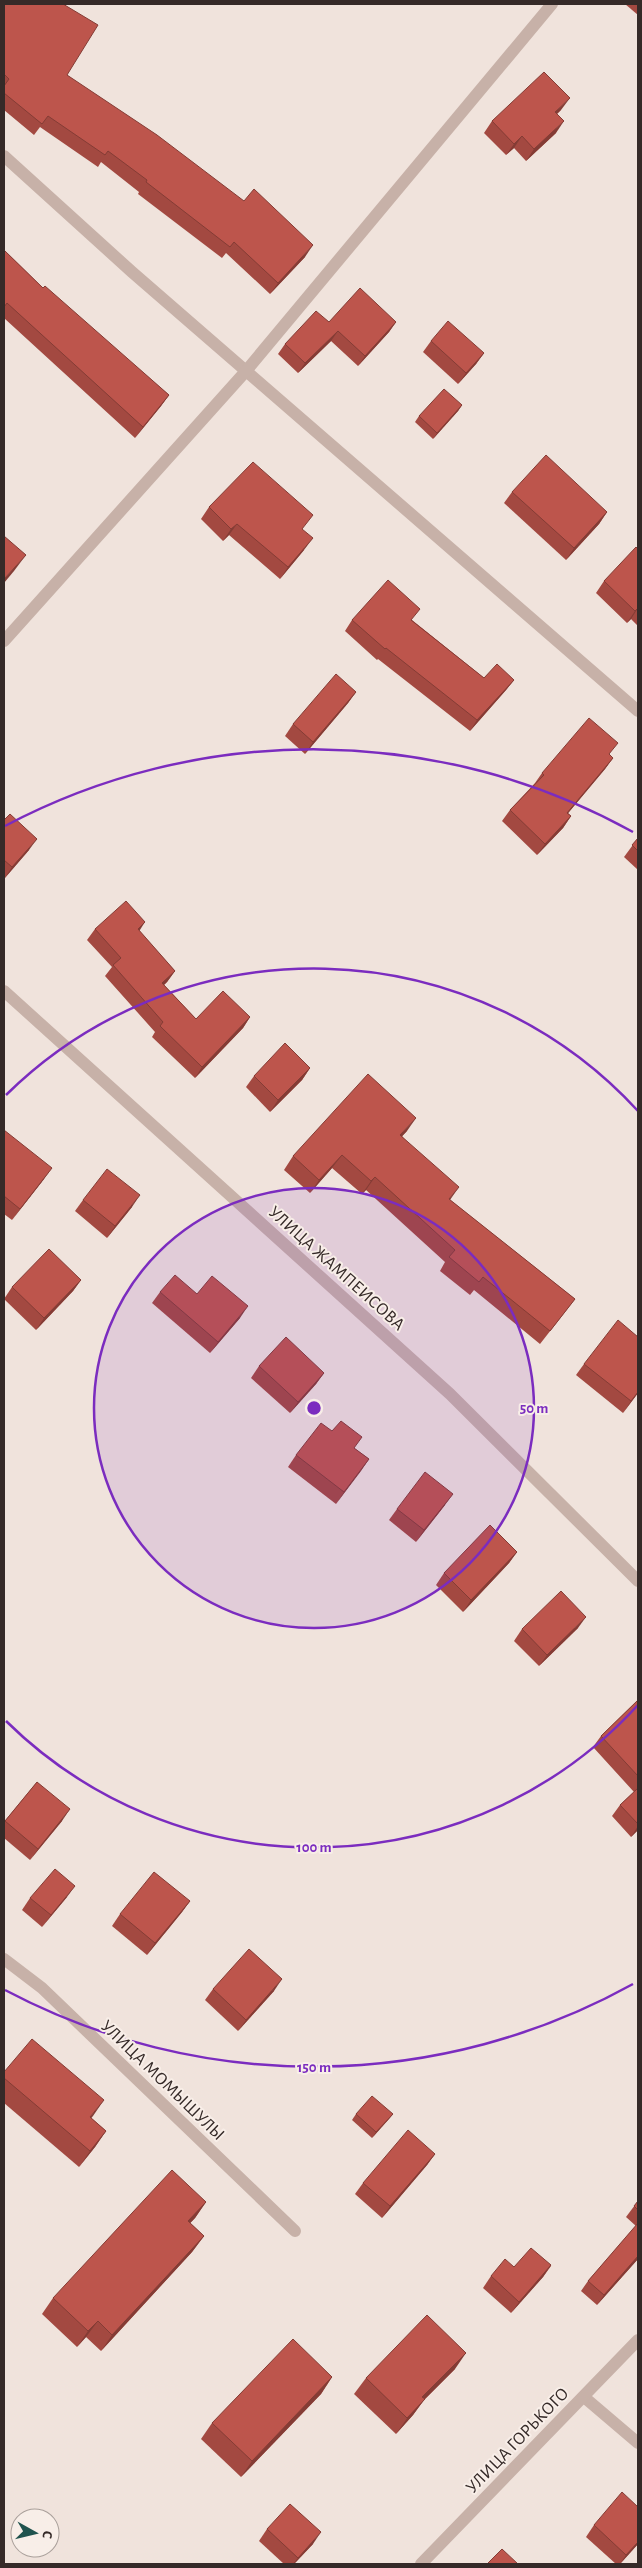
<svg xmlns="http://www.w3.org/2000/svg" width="642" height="2568" viewBox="0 0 642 2568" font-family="'Alegreya Sans',sans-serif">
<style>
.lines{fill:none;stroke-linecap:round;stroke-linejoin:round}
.street{stroke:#c7b1a8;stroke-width:12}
.wall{fill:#a34941}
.shaded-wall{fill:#843c35}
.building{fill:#bd554c;stroke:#843c35}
.ring{fill:none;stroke:#7b2cbf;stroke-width:2.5}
.labels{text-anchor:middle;stroke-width:4;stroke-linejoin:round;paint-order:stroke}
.street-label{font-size:18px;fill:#352a28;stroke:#f8eee8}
.centre{fill:#7b2cbf;stroke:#f8eee8;stroke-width:2.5}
.ring-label{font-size:15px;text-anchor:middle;font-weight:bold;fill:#7b2cbf;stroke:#f8eee8;stroke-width:4;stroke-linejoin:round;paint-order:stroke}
</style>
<rect width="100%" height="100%" fill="#f0e3dc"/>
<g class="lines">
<g class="street">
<path d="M 4,156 L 132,272 L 638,711"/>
<path d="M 4,641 L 246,371 L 552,4"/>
<path d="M 4,991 L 450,1394 L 638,1581"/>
<path d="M 4,1959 L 42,1988 L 295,2231"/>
<path d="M 584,2397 L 638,2443"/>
<path d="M 421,2564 L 638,2340"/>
</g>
</g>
<g class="wall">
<path d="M 4,4 L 67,75 L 305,257 L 270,294 L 226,253 L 222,258 L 138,194 L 139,192 L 101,162 L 98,167 L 40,127 L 34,135 L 4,110 Z"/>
<path d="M 625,4 L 638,4 L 638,15 Z"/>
<path d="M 561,110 L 557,114 L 556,133 L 526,161 L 514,148 L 506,155 L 484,133 L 492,121 Z"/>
<path d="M 4,250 L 43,288 L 169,395 L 161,406 L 135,438 L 4,318 Z"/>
<path d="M 329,322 L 396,322 L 389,332 L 358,366 L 331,341 L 298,373 L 278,354 L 285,344 Z"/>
<path d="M 431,341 L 484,353 L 476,364 L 458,384 L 423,352 Z"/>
<path d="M 462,405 L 458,411 L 433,439 L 415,422 L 419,416 Z"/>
<path d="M 512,492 L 607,512 L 599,524 L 566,560 L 504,503 Z"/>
<path d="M 209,507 L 303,530 L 304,550 L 280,579 L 229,535 L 223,541 L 201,519 Z"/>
<path d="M 638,549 L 638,626 L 631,619 L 627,623 L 596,593 L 604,581 Z"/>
<path d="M 352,620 L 412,620 L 484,678 L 514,680 L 506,690 L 470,731 L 378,659 L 377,660 L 345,631 Z"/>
<path d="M 356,692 L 348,703 L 305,754 L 285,736 L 293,724 Z"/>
<path d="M 610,755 L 613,758 L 605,769 L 568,813 L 571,816 L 563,828 L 537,855 L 502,821 L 510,810 L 535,783 L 542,773 Z"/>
<path d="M 4,820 L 29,850 L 4,879 Z"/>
<path d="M 638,838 L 638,870 L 624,857 Z"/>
<path d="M 95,929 L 139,931 L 175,971 L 167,982 L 164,985 L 196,1019 L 250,1017 L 243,1028 L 195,1078 L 152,1037 L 155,1032 L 105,976 L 112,967 L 87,940 Z"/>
<path d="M 310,1068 L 302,1080 L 270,1112 L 246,1087 L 254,1076 Z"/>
<path d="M 4,1130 L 44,1179 L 12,1220 L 4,1214 Z"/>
<path d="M 407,1131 L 402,1136 L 450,1200 L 575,1299 L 565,1312 L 540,1344 L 474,1290 L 470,1295 L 440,1271 L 445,1262 L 366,1190 L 362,1194 L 332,1168 L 310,1193 L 284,1170 L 293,1156 Z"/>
<path d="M 83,1200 L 132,1207 L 107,1238 L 75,1211 Z"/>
<path d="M 81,1280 L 73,1291 L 36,1330 L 4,1299 L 12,1287 Z"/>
<path d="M 160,1292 L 197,1294 L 240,1318 L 210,1353 L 152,1303 Z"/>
<path d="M 638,1337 L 638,1393 L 623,1413 L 576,1375 L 584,1364 Z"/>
<path d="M 259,1366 L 324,1373 L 316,1384 L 290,1413 L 251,1378 Z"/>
<path d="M 354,1448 L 369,1459 L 336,1504 L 288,1467 L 296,1455 Z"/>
<path d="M 445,1505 L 416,1542 L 389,1520 L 397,1509 Z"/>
<path d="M 517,1552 L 509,1563 L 463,1612 L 436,1585 L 444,1573 Z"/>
<path d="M 578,1628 L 539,1666 L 514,1641 L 522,1629 Z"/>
<path d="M 638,1700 L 638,1830 L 631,1837 L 612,1816 L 620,1805 L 634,1792 L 593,1747 L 601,1736 Z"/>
<path d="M 37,1782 L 62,1821 L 30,1860 L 4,1838 L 4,1822 Z"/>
<path d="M 67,1897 L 42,1927 L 22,1910 L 30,1898 Z"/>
<path d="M 190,1901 L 182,1912 L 147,1955 L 112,1926 L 120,1914 Z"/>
<path d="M 213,1989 L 274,1991 L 238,2031 L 205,2000 Z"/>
<path d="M 4,2072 L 91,2118 L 106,2131 L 95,2147 L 79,2167 L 4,2103 Z"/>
<path d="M 356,2114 L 393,2114 L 388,2120 L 372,2138 L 352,2120 Z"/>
<path d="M 435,2154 L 427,2165 L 382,2218 L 355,2194 L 363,2183 Z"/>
<path d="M 638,2201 L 638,2259 L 597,2305 L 581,2291 L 588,2281 L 636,2226 L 626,2217 Z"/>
<path d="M 206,2202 L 195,2218 L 190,2223 L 204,2236 L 192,2252 L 101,2351 L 86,2337 L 77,2347 L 42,2314 L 53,2298 Z"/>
<path d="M 551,2266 L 543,2277 L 511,2313 L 483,2288 L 491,2276 L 514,2267 Z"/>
<path d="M 455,2369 L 424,2400 L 413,2415 L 396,2434 L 354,2394 L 366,2378 Z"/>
<path d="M 332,2377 L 321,2394 L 241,2477 L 201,2439 L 212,2423 Z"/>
<path d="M 638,2507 L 638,2544 L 620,2564 L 616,2564 L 586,2537 L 594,2525 Z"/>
<path d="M 267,2529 L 313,2544 L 294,2564 L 284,2564 L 259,2541 Z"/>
</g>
<g class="shaded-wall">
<path d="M 570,98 L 561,110 L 547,123 L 555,112 Z"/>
<path d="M 564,121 L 556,133 L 526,161 L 534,149 Z"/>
<path d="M 522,136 L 514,148 L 506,155 L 514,144 Z"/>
<path d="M 313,245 L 305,257 L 270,294 L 278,283 Z"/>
<path d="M 396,322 L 389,332 L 358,366 L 365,356 Z"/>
<path d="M 338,331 L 331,341 L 298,373 L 305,363 Z"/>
<path d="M 484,353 L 476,364 L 458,384 L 466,373 Z"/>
<path d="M 169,395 L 161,406 L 135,438 L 143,427 Z"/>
<path d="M 462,405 L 458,411 L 433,439 L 437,433 Z"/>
<path d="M 607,512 L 599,524 L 566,560 L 574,548 Z"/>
<path d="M 237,524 L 229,535 L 223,541 L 231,529 Z"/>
<path d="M 313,538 L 304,550 L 280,579 L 288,567 Z"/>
<path d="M 26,555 L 14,571 L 4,583 L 4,579 Z"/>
<path d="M 638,608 L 631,619 L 627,623 L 635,611 Z"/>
<path d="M 514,680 L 506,690 L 470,731 L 477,720 Z"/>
<path d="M 356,692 L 348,703 L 305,754 L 313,742 Z"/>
<path d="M 613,758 L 605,769 L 559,824 L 567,813 Z"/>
<path d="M 571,816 L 563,828 L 537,855 L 545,844 Z"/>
<path d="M 37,839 L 29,850 L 4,879 L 12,867 Z"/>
<path d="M 145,922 L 138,933 L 138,929 Z"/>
<path d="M 175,971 L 167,982 L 154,994 L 162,983 Z"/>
<path d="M 250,1017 L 243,1028 L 195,1078 L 202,1067 Z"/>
<path d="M 310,1068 L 302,1080 L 270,1112 L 278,1100 Z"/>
<path d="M 416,1118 L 407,1131 L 391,1148 L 400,1135 Z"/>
<path d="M 342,1155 L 332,1168 L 310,1193 L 319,1180 Z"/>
<path d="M 52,1168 L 44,1179 L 12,1220 L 20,1209 Z"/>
<path d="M 375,1177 L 366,1190 L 362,1194 L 371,1181 Z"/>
<path d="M 459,1187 L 450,1200 L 449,1199 Z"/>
<path d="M 140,1195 L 132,1207 L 107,1238 L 115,1226 Z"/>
<path d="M 81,1280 L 73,1291 L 36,1330 L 44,1318 Z"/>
<path d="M 248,1306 L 240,1318 L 210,1353 L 218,1342 Z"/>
<path d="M 324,1373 L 316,1384 L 290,1413 L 298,1402 Z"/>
<path d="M 638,1392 L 638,1393 L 623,1413 L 631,1401 Z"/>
<path d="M 369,1459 L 361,1471 L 336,1504 L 344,1492 Z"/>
<path d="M 453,1494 L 445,1505 L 416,1542 L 424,1530 Z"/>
<path d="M 517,1552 L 509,1563 L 463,1612 L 471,1600 Z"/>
<path d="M 586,1617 L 578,1628 L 539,1666 L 547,1655 Z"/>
<path d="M 70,1809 L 62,1821 L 30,1860 L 38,1849 Z"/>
<path d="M 638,1826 L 638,1830 L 631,1837 Z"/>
<path d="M 75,1886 L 67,1897 L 42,1927 L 51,1915 Z"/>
<path d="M 190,1901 L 182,1912 L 147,1955 L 155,1943 Z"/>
<path d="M 282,1979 L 274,1991 L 238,2031 L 246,2020 Z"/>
<path d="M 104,2100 L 93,2116 L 79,2133 L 90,2117 Z"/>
<path d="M 393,2114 L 388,2120 L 372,2138 L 376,2132 Z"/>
<path d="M 106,2131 L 95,2147 L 79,2167 L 90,2151 Z"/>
<path d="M 435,2154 L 427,2165 L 382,2218 L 390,2206 Z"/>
<path d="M 206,2202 L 195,2218 L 177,2237 L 188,2221 Z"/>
<path d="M 204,2236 L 192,2252 L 101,2351 L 112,2335 Z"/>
<path d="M 638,2256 L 638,2259 L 597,2305 L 604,2295 Z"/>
<path d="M 551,2265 L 543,2277 L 511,2313 L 519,2302 Z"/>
<path d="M 98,2321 L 86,2337 L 77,2347 L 88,2331 Z"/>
<path d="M 466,2353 L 455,2369 L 424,2400 L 413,2415 L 396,2434 L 422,2397 Z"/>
<path d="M 332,2377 L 321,2394 L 241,2477 L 252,2461 Z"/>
<path d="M 321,2532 L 313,2544 L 294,2564 L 293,2564 L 298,2558 Z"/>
<path d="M 638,2542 L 638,2544 L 620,2564 L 626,2555 Z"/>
</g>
<g class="building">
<path d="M 4,4 L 63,4 L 98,25 L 67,75 L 157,135 L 244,201 L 254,189 L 313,245 L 278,283 L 234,242 L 230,247 L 146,182 L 147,180 L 108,151 L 105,155 L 48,116 L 42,124 L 4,93 L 4,86 L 9,79 L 4,74 Z"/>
<path d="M 544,72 L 570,98 L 555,112 L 564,121 L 534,149 L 522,136 L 514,144 L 492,121 Z"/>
<path d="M 4,250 L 43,288 L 45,286 L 169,395 L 143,427 L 7,303 L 4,307 Z"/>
<path d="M 360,288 L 396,322 L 365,356 L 338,331 L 305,363 L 285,344 L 316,311 L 329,322 Z"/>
<path d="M 448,321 L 484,353 L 466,373 L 431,341 Z"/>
<path d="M 444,389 L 462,405 L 437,433 L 419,416 Z"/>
<path d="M 546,455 L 607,512 L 574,548 L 512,492 Z"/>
<path d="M 253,462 L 313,515 L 302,529 L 313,538 L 288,567 L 237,524 L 231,529 L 209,507 Z"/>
<path d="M 4,536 L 26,555 L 4,579 Z"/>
<path d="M 636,547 L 638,549 L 638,608 L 635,611 L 604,581 Z"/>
<path d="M 388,580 L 420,609 L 411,620 L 484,678 L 497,664 L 514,680 L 477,720 L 386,648 L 385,649 L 352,620 Z"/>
<path d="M 336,674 L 356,692 L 313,742 L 293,724 Z"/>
<path d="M 589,718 L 618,743 L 609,754 L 613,758 L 567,813 L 571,816 L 545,844 L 510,810 L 544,775 L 542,773 Z"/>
<path d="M 10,814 L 37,839 L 12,867 L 4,860 L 4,820 Z"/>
<path d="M 638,838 L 638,851 L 632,845 Z"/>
<path d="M 126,901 L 145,922 L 138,929 L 175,971 L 162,983 L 196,1019 L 223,991 L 250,1017 L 202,1067 L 160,1026 L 163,1022 L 113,965 L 121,958 L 95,929 Z"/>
<path d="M 285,1043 L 310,1068 L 278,1100 L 254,1076 Z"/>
<path d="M 368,1074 L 416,1118 L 400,1135 L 459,1187 L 449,1199 L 575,1299 L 550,1331 L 483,1277 L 479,1282 L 449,1257 L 455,1250 L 375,1177 L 371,1181 L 342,1155 L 319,1180 L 293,1156 Z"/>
<path d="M 4,1130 L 52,1168 L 20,1209 L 4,1196 Z"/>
<path d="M 107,1169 L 140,1195 L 115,1226 L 83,1200 Z"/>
<path d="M 49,1249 L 81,1280 L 44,1318 L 12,1287 Z"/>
<path d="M 175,1275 L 197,1294 L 212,1276 L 248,1306 L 218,1342 L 160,1292 Z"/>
<path d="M 618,1320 L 638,1337 L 638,1392 L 631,1401 L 584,1364 Z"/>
<path d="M 286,1337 L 324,1373 L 298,1402 L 259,1366 Z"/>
<path d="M 341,1421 L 362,1437 L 354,1448 L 369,1459 L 344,1492 L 296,1455 L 321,1423 L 332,1431 Z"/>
<path d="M 425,1472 L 453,1494 L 424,1530 L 397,1509 Z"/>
<path d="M 490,1525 L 517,1552 L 471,1600 L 444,1573 Z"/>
<path d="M 561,1591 L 586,1617 L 547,1655 L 522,1629 Z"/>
<path d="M 638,1700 L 638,1776 L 601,1736 Z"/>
<path d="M 37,1782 L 70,1809 L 38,1849 L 5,1821 Z"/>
<path d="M 638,1788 L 638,1824 L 620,1805 Z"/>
<path d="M 55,1869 L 75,1886 L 51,1915 L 30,1898 Z"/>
<path d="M 154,1872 L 190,1901 L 155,1943 L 120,1914 Z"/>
<path d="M 249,1949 L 282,1979 L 246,2020 L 213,1989 Z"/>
<path d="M 32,2039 L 104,2100 L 90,2117 L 106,2131 L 90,2151 L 4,2078 L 4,2072 Z"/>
<path d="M 372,2096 L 393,2114 L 376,2132 L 356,2114 Z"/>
<path d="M 408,2130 L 435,2154 L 390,2206 L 363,2183 Z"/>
<path d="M 172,2170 L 206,2202 L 188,2221 L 204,2236 L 112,2335 L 98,2321 L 88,2331 L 53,2298 Z"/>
<path d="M 638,2201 L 638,2210 L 634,2206 Z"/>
<path d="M 638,2223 L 638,2256 L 604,2295 L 588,2281 Z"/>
<path d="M 531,2248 L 551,2265 L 519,2302 L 491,2276 L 505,2259 L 514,2267 Z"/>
<path d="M 427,2315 L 466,2353 L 422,2397 L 425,2399 L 407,2418 L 366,2378 Z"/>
<path d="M 293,2339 L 332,2377 L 252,2461 L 212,2423 Z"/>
<path d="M 622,2492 L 638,2507 L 638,2542 L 626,2555 L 594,2525 Z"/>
<path d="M 290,2504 L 321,2532 L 298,2558 L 267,2529 Z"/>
<path d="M 502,2549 L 518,2564 L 487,2564 Z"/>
</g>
<circle cx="314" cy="1408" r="220" fill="#7b2cbf" fill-opacity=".12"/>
<g class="ring">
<circle cx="314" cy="1408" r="220"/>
<path d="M638 1705A439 439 0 0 1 6 1721M6 1095A439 439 0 0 1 638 1111"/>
<path d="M633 1984A659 659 0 0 1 5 1990M5 826A659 659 0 0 1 633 832"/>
</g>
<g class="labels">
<g class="street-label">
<text transform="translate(337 1268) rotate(42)" y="6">УЛИЦА ЖАМПЕИСОВА</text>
<text transform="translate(163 2080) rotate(44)" y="6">УЛИЦА МОМЫШУЛЫ</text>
<text transform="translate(517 2440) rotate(-46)" y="6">УЛИЦА ГОРЬКОГО</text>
</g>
</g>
<circle cx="314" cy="1408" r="8" class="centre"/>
<g class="ring-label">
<text x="534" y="1413">50 m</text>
<text x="314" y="1852">100 m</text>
<text x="314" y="2072">150 m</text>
</g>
<rect width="642" height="2568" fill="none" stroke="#352a28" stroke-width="10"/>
<g transform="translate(35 2533) rotate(98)"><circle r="24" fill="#f8eee8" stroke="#aaa09b"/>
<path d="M0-4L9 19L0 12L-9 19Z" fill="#20534e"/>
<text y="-8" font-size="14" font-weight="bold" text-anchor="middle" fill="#352a28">С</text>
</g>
</svg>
